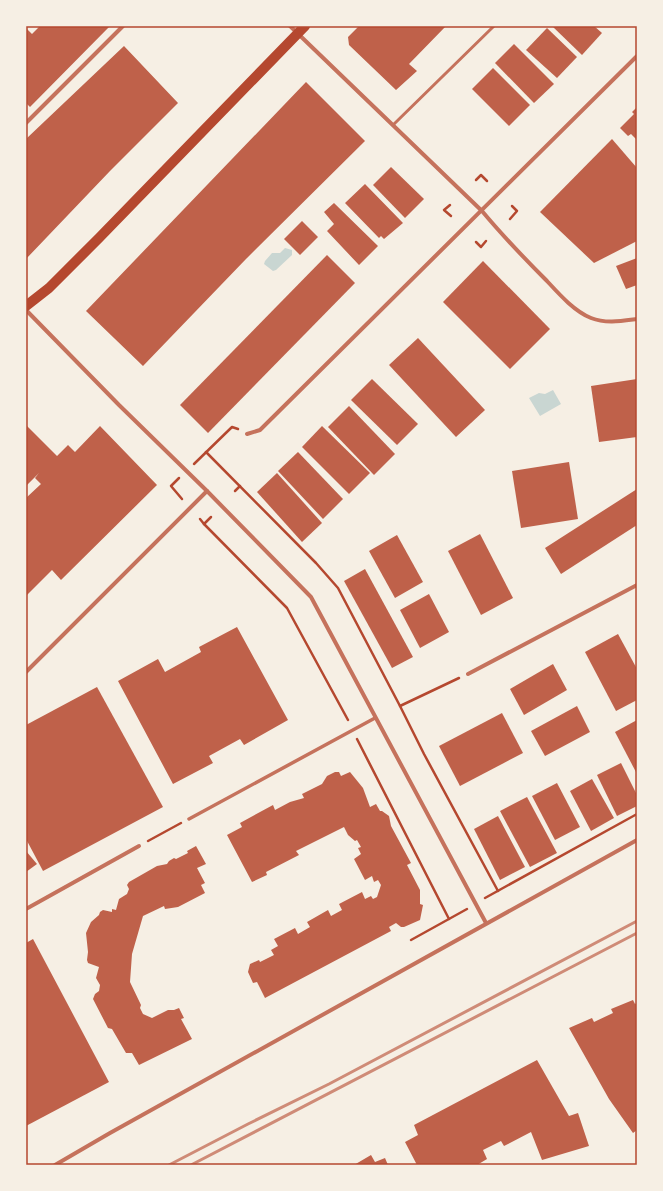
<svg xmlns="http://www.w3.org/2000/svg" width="663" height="1191" viewBox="0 0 663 1191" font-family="'Libre Baskerville',serif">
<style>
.water{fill:#c9d6d2}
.building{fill:#bf614a}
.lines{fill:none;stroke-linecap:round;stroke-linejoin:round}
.path{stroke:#b5482f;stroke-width:2.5}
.service{stroke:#c5725c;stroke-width:3}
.pedestrian{stroke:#c5725c;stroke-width:3.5}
.minor{stroke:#c5725c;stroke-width:4}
.primary{stroke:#b5482f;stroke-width:10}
.rail{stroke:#cf8b77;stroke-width:3}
.neatline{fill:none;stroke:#b5482f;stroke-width:1.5}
</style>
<rect width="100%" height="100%" fill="#f6efe4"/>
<g class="water">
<path d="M 285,248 L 292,250 L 292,255 L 276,270 L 273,271 L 264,264 L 265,261 L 272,253 L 280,253 Z"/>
<path d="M 553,390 L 561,404 L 540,416 L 529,398 L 539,393 L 545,394 Z"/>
</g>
<g class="building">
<path d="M 40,26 L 110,26 L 30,107 L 26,103 L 26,28 L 32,34 Z"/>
<path d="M 359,26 L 446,26 L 409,64 L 417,71 L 396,90 L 349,45 L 348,37 Z"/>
<path d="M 552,26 L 594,26 L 602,33 L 582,55 Z"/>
<path d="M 547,28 L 577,57 L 557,78 L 526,50 Z"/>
<path d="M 514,44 L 554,84 L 534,103 L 495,63 Z"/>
<path d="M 124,46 L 178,103 L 110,171 L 26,259 L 26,139 Z"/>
<path d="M 493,68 L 530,105 L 509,126 L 472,89 Z"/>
<path d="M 306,82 L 365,141 L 246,259 L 143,366 L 86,311 Z"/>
<path d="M 637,107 L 637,140 L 631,134 L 628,136 L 620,128 L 634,114 L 632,112 Z"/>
<path d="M 612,139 L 637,168 L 637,241 L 594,263 L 540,212 Z"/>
<path d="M 391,167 L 424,199 L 405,218 L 373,185 Z"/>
<path d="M 365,184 L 403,223 L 384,239 L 381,236 L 379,238 L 345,203 Z"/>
<path d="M 334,203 L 378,246 L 359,265 L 327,231 L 334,224 L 324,212 Z"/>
<path d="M 302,221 L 318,237 L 300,255 L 284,239 Z"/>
<path d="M 327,255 L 355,283 L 208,433 L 180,405 Z"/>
<path d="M 637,258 L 637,285 L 626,289 L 616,266 Z"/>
<path d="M 483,261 L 550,329 L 510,369 L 443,302 Z"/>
<path d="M 418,338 L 485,410 L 456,437 L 389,365 Z"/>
<path d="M 372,379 L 418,424 L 397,445 L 351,400 Z"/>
<path d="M 637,379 L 637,437 L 599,442 L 591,386 Z"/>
<path d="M 349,406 L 395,454 L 374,475 L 328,427 Z"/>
<path d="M 26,425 L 57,456 L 68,445 L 75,452 L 100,426 L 157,485 L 61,580 L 52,570 L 26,596 L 26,498 L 41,484 L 35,478 L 39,473 L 26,486 Z"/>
<path d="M 322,426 L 370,473 L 349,494 L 302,447 Z"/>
<path d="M 298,452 L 343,499 L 323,519 L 278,471 Z"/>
<path d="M 569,462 L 578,519 L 521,528 L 512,471 Z"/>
<path d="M 277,473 L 322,523 L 302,542 L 257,492 Z"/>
<path d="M 637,489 L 637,525 L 561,574 L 545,548 Z"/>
<path d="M 480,534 L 513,598 L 481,615 L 448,551 Z"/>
<path d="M 397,535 L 423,582 L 395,598 L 369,551 Z"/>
<path d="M 365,569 L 413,657 L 392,668 L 344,581 Z"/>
<path d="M 429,594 L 449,632 L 420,648 L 400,610 Z"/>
<path d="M 237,627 L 288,720 L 244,745 L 240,739 L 209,756 L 213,763 L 173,784 L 118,681 L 158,659 L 165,672 L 201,652 L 199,647 Z"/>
<path d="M 618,634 L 637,669 L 637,700 L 616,711 L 585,652 Z"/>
<path d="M 553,664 L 567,690 L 524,715 L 510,689 Z"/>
<path d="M 97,687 L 163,807 L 43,871 L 26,839 L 26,725 Z"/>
<path d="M 577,706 L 590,732 L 545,756 L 531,731 Z"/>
<path d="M 502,713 L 523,753 L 460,786 L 439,746 Z"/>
<path d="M 637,720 L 637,774 L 615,732 Z"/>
<path d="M 621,763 L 637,795 L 637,806 L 617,816 L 597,775 Z"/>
<path d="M 335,772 L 339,772 L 341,776 L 350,772 L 363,788 L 370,807 L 376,804 L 380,811 L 382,811 L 389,816 L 391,826 L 411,863 L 407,865 L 420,890 L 420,904 L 423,905 L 420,920 L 404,927 L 401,927 L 396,923 L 389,927 L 391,931 L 265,998 L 257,982 L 253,983 L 248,972 L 250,964 L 259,960 L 260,962 L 274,955 L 271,950 L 278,946 L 274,939 L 295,928 L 298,934 L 310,927 L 307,922 L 328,910 L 331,916 L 342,910 L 339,904 L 362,892 L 365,899 L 371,896 L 373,899 L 377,897 L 381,885 L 378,880 L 374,882 L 372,876 L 365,880 L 354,859 L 361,854 L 358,848 L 361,847 L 357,840 L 355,841 L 348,835 L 344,827 L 296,851 L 299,855 L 266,872 L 267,875 L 252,882 L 227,835 L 242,827 L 240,823 L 273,805 L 275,810 L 290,802 L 304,798 L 302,794 L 322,784 L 327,776 Z"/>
<path d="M 592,779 L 614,818 L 591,831 L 570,791 Z"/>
<path d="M 557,783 L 580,827 L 555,840 L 532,796 Z"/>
<path d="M 527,797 L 557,853 L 530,867 L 500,811 Z"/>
<path d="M 498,816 L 525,867 L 500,880 L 474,829 Z"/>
<path d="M 196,846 L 206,864 L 197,868 L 205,883 L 201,885 L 205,893 L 178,907 L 165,909 L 164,906 L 143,916 L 132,954 L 130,982 L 141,1005 L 140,1008 L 143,1014 L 152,1018 L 168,1010 L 174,1010 L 179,1008 L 184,1018 L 181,1019 L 192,1039 L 139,1065 L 132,1053 L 126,1053 L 112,1029 L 108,1028 L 93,999 L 95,994 L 99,991 L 100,985 L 96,978 L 99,967 L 88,963 L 87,960 L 88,952 L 86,933 L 91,922 L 99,915 L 100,912 L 103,910 L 112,912 L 112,909 L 116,910 L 119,899 L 127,894 L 129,889 L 127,885 L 129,882 L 157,866 L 167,864 L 169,861 L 174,858 L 176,859 L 188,853 L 187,851 Z"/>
<path d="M 26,851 L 37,864 L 26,872 Z"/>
<path d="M 33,939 L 109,1082 L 26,1126 L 26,943 Z"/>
<path d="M 633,1000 L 635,1004 L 637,1003 L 637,1130 L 633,1133 L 609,1099 L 569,1028 L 592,1018 L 594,1022 L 613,1013 L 611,1009 Z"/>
<path d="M 537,1060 L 569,1116 L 578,1113 L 589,1146 L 542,1160 L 531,1132 L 504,1146 L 501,1141 L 483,1150 L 487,1159 L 477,1165 L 417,1165 L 405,1142 L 418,1135 L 414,1125 Z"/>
<path d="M 371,1155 L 375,1162 L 385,1158 L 388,1165 L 354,1165 Z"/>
</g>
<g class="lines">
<g class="path">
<path d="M 476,180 L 481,175 L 487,181"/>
<path d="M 450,205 L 444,210 L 451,216"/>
<path d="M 510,219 L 517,211 L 512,206"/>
<path d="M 476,242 L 481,247 L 486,241"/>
<path d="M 206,452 L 316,563 L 338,588 L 400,706 L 424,754 L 498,891"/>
<path d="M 194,464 L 232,427 L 238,429"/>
<path d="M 179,478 L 171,486 L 182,499"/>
<path d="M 235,491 L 240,486"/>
<path d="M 200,519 L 204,524 L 211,517"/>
<path d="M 204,524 L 287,608 L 348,720"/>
<path d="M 400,706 L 459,678"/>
<path d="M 357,739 L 449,919"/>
<path d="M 148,841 L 181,823"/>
<path d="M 485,898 L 637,814"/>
<path d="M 411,940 L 467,909"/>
</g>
<path class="service" d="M 393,125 L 494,26"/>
<path class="pedestrian" d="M 189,819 L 375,718"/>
<g class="minor">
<path d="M 290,26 L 482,211 C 502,235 524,258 547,281 C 559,294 574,311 591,318 C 606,324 622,321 637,319"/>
<path d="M 26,123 L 123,26"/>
<path d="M 26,310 L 119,405 L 207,491 L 311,597 L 486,923"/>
<path d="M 247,434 L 260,430 L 637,56"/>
<path d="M 26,672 L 207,491"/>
<path d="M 468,674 L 637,585"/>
<path d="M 26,909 L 139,846"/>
<path d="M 55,1165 L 110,1133 L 637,840"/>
</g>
<path class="primary" d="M 26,306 L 49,288 L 99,238 L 305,26"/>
<g class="rail">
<path d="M 169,1165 L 248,1124 L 329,1084 L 637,921"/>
<path d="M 191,1165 L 637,933"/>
</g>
</g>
<rect width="663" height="1191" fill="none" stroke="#f6efe4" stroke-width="54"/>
<rect x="27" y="27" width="609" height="1137" class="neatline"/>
</svg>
